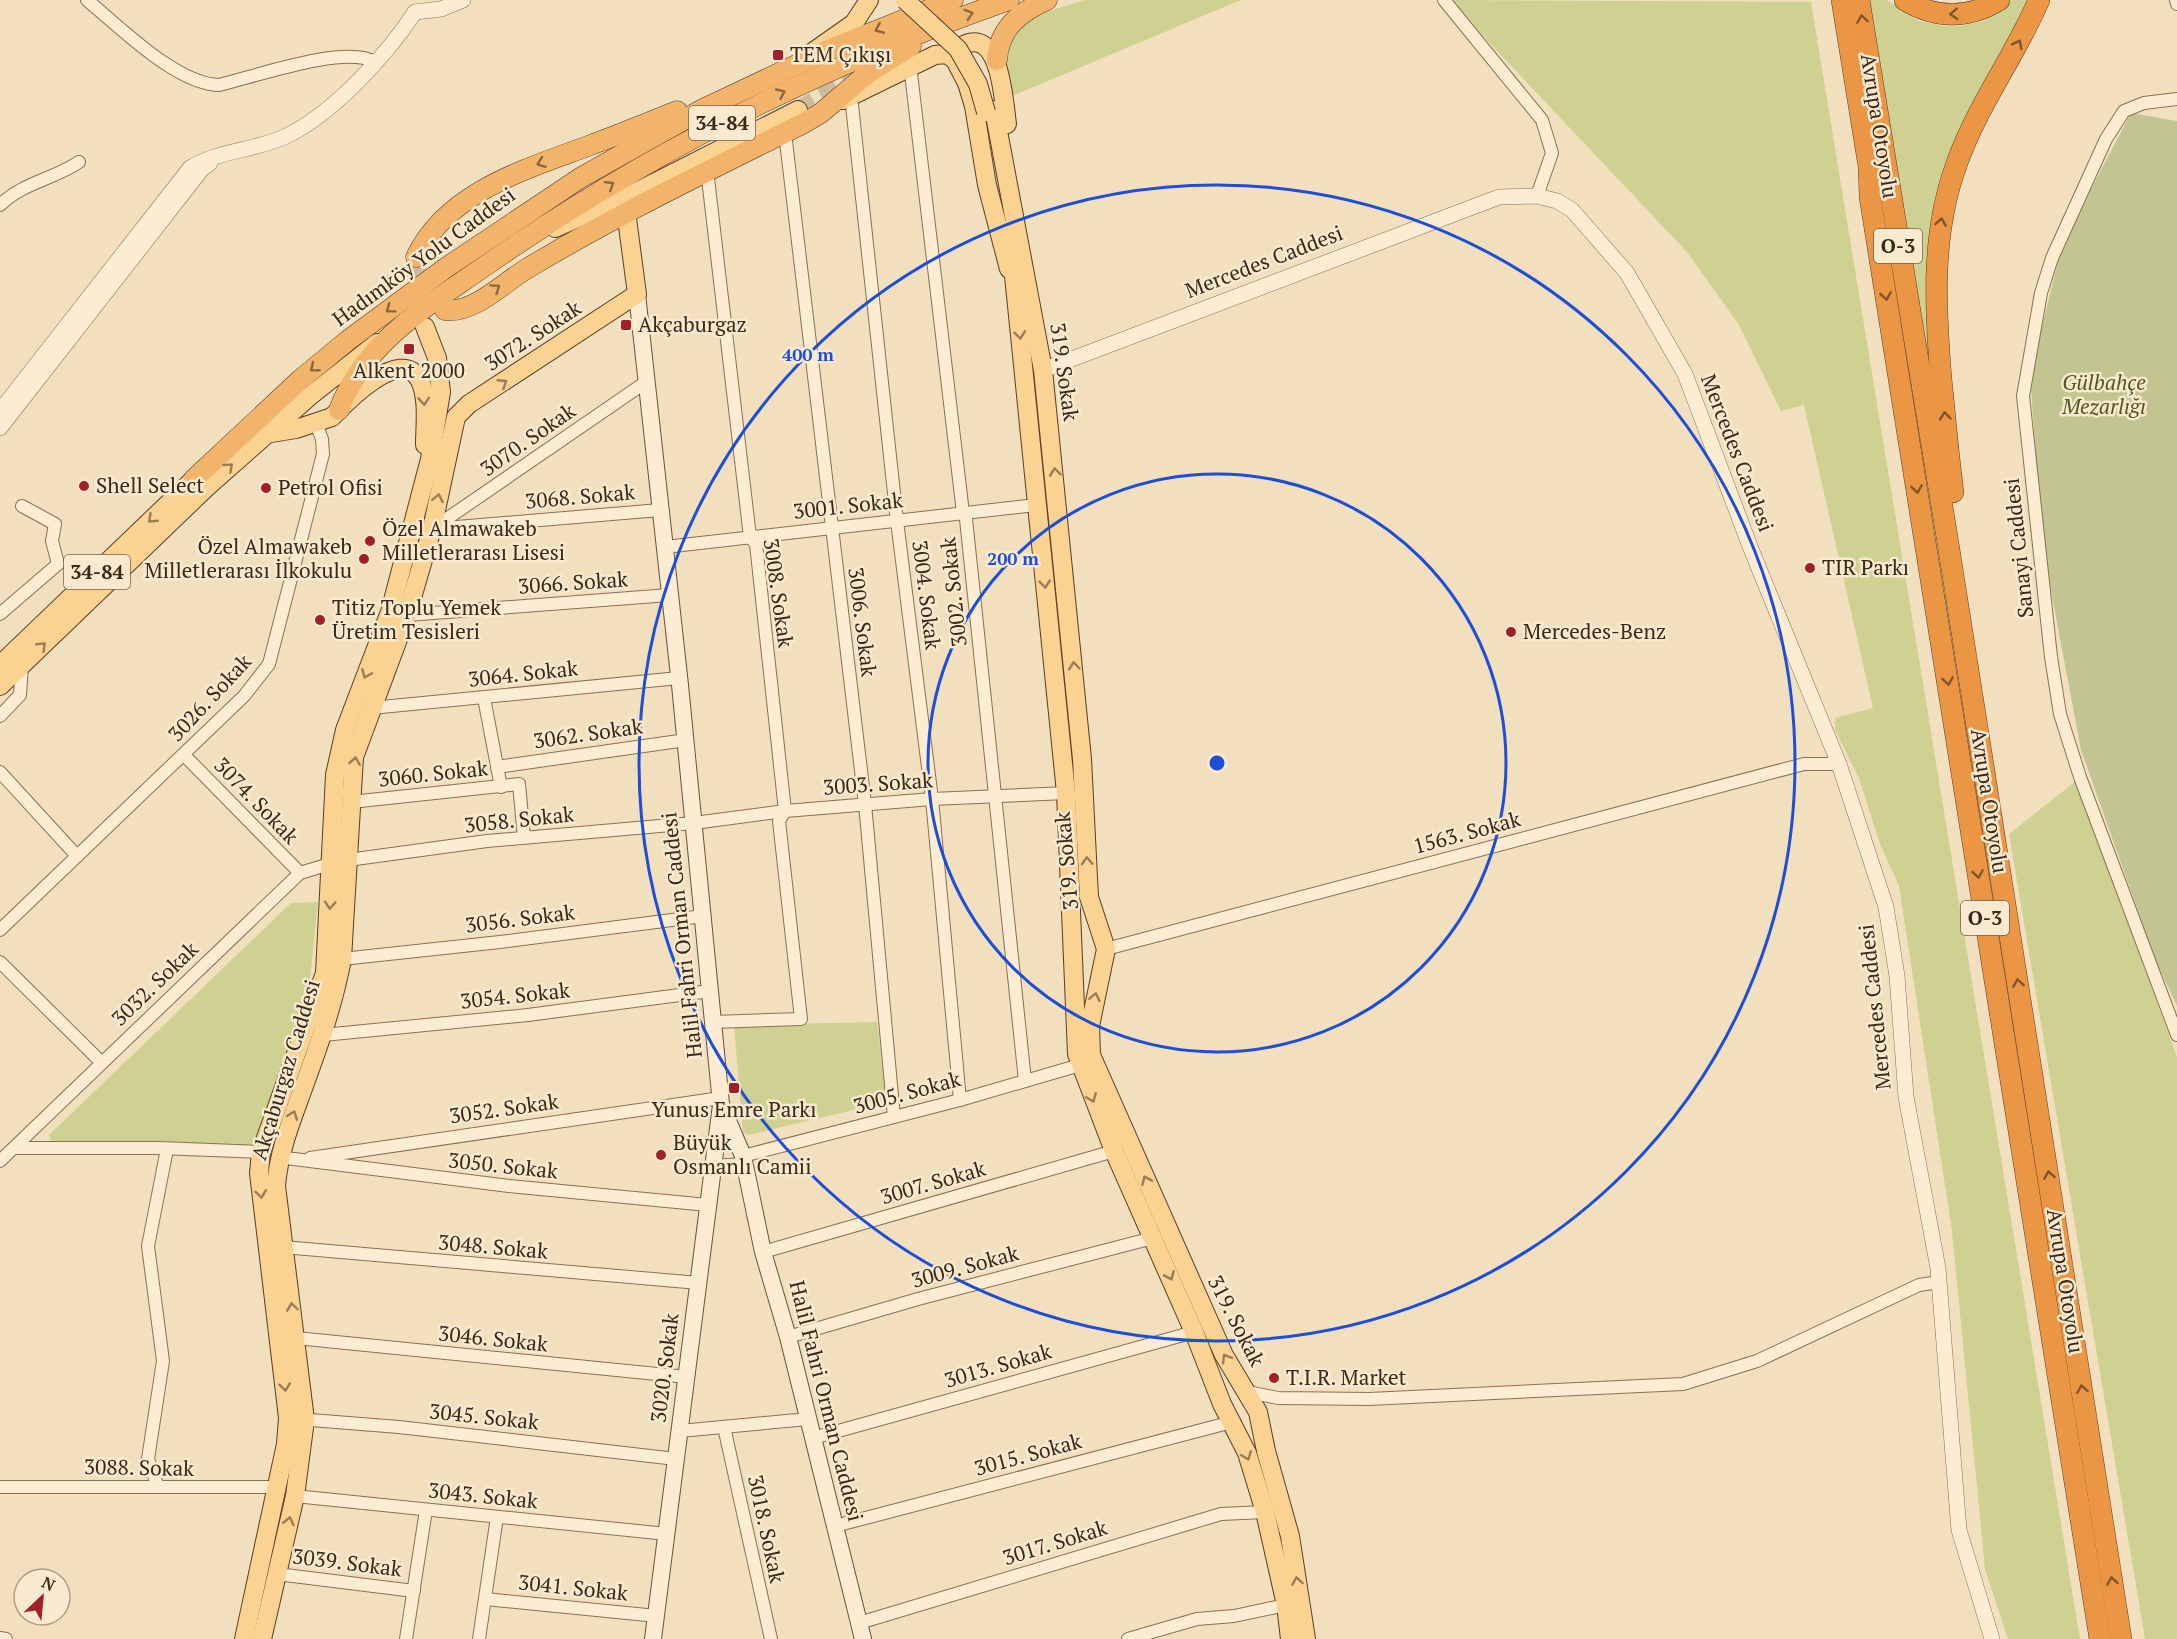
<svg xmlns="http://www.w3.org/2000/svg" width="2177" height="1639" viewBox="0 0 2177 1639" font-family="'PT Serif',serif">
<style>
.green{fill:#ced191}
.cemetery{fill:#c2c591}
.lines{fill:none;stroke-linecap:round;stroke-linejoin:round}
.primary-tunnel{stroke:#cdba9d;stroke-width:18;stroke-dasharray:18 9;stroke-linecap:butt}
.trunk-tunnel{stroke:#cdba9d;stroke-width:20;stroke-dasharray:20 10;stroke-linecap:butt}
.minor-casing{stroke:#8c6e55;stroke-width:14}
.tertiary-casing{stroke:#8c6e55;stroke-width:16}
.secondary-casing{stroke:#6e4f38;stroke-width:18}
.primary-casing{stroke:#593c2a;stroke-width:20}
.trunk-casing{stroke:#593c2a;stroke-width:21}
.motorway-casing{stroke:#593c2a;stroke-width:22}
.minor{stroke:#fcecd2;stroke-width:12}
.tertiary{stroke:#fcecd2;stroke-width:15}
.secondary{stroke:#fcecd2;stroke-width:16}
.primary{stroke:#fad291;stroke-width:18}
.trunk{stroke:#f2b46b;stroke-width:20}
.motorway{stroke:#eb9645;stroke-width:21}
.primary-bridge-casing{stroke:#593c2a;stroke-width:20;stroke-linecap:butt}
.primary-bridge{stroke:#fad291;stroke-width:18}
.oneway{stroke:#8d673f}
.oneway2{stroke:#81542c}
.oneway3{stroke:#9a7d56}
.ring{fill:none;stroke:#1d4ed8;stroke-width:3}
.poi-dot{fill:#a11f29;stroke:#f9e9ce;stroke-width:2}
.labels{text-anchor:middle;stroke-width:5;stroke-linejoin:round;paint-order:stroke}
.shield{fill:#f9e9ce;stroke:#736251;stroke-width:1.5}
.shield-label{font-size:20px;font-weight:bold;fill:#3a281b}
.poi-label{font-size:21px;fill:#3a281b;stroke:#f9e9ce;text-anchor:start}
.street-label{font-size:21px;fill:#3a281b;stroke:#f9e9ce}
.park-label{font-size:21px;font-style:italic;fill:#4e591f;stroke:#f9e9ce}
.centre{fill:#1d4ed8;stroke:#f9e9ce;stroke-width:3}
.ring-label{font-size:18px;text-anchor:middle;font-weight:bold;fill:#1d4ed8;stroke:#f9e9ce;stroke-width:5;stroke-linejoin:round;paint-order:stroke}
</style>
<rect width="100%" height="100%" fill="#f2dfbe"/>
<g class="green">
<path d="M 1084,0 L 1241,0 L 1007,98 C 1006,87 1002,73 1002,61 C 1005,19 1051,11 1084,0 Z"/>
<path d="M 1449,0 L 1811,2 L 2080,1639 L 2008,1639 L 1985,1569 L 1952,1231 L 1899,886 L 1880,844 L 1859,778 L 1835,730 L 1835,718 L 1873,708 L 1804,405 L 1781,411 L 1739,325 L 1687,252 Z"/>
<path d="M 1869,0 L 1887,0 L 1919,21 L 1942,26 L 1962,26 L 1984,21 L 2011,0 L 2030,0 L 1928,258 L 1926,293 L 1932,366 L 1929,367 Z"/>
<path d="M 2076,781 L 2177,1057 L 2177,1639 L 2145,1639 L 2009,834 Z"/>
<path d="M 318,902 L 309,988 L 257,1142 L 249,1147 L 164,1141 L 53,1144 L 49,1135 L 291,903 Z"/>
<path d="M 877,1022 L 886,1097 L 883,1103 L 748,1135 L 743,1132 L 734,1025 Z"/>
</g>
<path class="cemetery" d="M 2131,113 L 2177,121 L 2177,1006 L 2155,959 L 2081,750 L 2042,543 L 2030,374 L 2063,242 Z"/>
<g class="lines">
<path class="primary-tunnel" d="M 798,110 L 851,80"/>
<path class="trunk-tunnel" d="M 416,257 L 416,283 L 431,300"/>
<g class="minor-casing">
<g id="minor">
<path d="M 87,0 C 120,27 176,84 219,85 C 253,77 347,44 374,62"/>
<path d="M 1444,0 L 1542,120 L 1552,153 L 1537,196"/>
<path d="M 2176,0 L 2177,4"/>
<path d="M 910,65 L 963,513 L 966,519 L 1025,1081"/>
<path d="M 851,96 L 897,521 L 932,799 L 960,1100"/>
<path d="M 2177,99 L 2144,103 L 2124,111 L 2106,139 L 2052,258 L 2041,293 L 2023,396 L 2051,657 L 2060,714 L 2080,777 L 2177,1035"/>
<path d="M 785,133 L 865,804 L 894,1117"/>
<path d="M 707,170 L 750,537 L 756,544 L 785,811 L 779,821 L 801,1019 L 713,1022"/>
<path d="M 0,205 C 22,183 54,179 79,162"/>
<path d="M 432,529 L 646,382"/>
<path d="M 433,529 L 660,510"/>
<path d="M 665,547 L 1036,505"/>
<path d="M 0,614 L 58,564 L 52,541 L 55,524 L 22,506"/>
<path d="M 407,615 L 669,595"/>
<path d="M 484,698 L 501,787"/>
<path d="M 371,708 L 679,678"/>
<path d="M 0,716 L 20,695 L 22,665"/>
<path d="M 184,755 L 300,873"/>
<path d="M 497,767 L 686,740"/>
<path d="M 0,772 L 77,856"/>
<path d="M 351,802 L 519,784 L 524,838"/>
<path d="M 348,860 L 487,841 L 694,823 L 785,811 L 932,799 L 1066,793"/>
<path d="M 0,930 L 244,696 L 269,664 L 323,454 L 322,439 L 316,424"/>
<path d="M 1106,949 L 1804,764 L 1839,764"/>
<path d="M 342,959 L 500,942 L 703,916"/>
<path d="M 0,962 L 101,1062"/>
<path d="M 323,1035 L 528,1015 L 710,991"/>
<path d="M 14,1148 L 159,1148 L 261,1152"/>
<path d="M 743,1156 L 960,1100 L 1080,1065"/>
<path d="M 278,1157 L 509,1186 L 708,1205"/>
<path d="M 310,1158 L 721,1098"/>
<path d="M 0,1161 L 300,873 L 333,863"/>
<path d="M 713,1166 L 744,1164"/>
<path d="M 283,1247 L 699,1283"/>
<path d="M 763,1252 L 1114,1151"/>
<path d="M 788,1337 L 918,1299 L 1153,1238"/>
<path d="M 296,1338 L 687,1377"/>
<path d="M 1248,1392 L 1278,1398 L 1369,1399 L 1683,1384 L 1757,1361 L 1919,1285 L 1939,1282"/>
<path d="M 298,1419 L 399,1427 L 676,1459"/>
<path d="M 724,1427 L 771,1639"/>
<path d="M 680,1431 L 808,1419"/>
<path d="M 813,1438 L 1194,1332"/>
<path d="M 0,1487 L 277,1487"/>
<path d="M 158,1487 L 148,1459 L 163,1361 L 148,1246 L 167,1149"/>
<path d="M 295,1496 L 667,1534"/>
<path d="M 835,1526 L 1232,1422"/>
<path d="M 277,1574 L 414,1591"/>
<path d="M 485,1599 L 657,1616"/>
<path d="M 859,1623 L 1221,1514 L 1265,1512"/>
<path d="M 0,1638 L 6,1639"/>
<path d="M 406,1639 L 426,1510"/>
<path d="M 479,1639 L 497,1517"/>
<path d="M 1128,1639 L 1197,1619 L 1234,1616 L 1286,1605"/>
</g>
</g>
<g class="tertiary-casing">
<g id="tertiary">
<path d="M 415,12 L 441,9 L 463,0"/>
<path d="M 1043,370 L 1499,197 L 1537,196 L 1557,201 L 1572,210 L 1627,273 L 1685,374 L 1751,549 L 1839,764 L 1886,907 L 1897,976 L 1906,1097 L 1938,1268 L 1959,1530 L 1992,1639"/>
<path d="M 0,411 L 190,168 C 214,152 254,150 282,138 C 329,118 387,55 415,12"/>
<path d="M 0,428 L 202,169 L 210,163"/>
</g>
</g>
<g class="secondary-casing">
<g id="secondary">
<path d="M 637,294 L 680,685 L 721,1104 L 743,1156 L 763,1252 L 788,1337 L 863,1639"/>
<path d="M 653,1639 L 721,1105"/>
</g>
</g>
<g class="primary-casing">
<g id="primary">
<path d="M 810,54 L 854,23 L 869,0"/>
<path d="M 955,60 C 957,51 960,45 969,43 C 1001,34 1004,104 1007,124"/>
<path d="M 843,100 L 935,55 L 947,54 L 955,60 L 967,83 L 974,106 L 987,185 L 1009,269"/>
<path d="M 994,110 L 1043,370 L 1082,759 L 1089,897 L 1106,949 L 1090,1026 L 1091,1055 L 1224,1355 L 1258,1412 L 1266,1451 L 1290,1536 L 1306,1639"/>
<path d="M 555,228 L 638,191 L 798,110"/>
<path d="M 1012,256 L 1066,793 L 1077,1054 L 1114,1151 L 1194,1332 L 1222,1404 L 1247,1453 L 1265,1512 L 1286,1605 L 1290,1639"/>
<path d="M 265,434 L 296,429 L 332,417 C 347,401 401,346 419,379 C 429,397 425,425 425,445"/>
<path d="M 0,665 L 194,479"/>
<path d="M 0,686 L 207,487 L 310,396 L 377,343"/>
<path d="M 244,1639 L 286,1444 L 288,1418 L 259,1173 L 261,1152 L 325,973 L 335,775 L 345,730 L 390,612 L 430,459 L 441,392 L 437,358 L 425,327"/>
<path d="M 262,1639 L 295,1496 L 305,1420 L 276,1186 C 279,1149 293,1117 305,1083 C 320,1042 334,1002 342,959 L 354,757 L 407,615 L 432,529 L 456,417 L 469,404 L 637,294 L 626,211"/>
</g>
</g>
<g class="trunk-casing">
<g id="trunk">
<path d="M 997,60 C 999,29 1019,12 1047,0"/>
<path d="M 416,257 C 447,192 526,169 588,146 C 618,135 647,123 677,111"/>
<path d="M 445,310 C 474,314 504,282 528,268 C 618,214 710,170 804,123 L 821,113 L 868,73 L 911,46"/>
<path d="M 339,410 C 365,341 428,306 485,266 C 647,153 823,65 1009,0"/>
<path d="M 194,479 L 301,379 L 347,341 L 447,267 L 580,178 L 703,109 L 828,50 L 953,0"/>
</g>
</g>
<g class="motorway-casing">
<g id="motorway">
<path d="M 1842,0 L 1869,167 L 1870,197 L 2100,1639"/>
<path d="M 1859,0 L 1947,537 L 2121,1639"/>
<path d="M 1905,0 C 1935,19 1969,19 1999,0"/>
<path d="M 1953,492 C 1948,454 1945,416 1941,379 C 1935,305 1931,233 1957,163 C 1977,106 2015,56 2039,0"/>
</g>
</g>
<use href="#minor" class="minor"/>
<use href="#tertiary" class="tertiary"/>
<use href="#secondary" class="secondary"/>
<use href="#primary" class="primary"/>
<use href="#trunk" class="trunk"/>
<use href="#motorway" class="motorway"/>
<g class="primary-bridge-casing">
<path id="primary-bridge" d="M 905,0 L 958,49 L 978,84 L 986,112"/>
</g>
<use href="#primary-bridge" class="primary-bridge"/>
</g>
<defs><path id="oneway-chevron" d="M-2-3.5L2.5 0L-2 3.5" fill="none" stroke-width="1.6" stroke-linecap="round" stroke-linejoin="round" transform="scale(1.5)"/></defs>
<g class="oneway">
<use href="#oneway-chevron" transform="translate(969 14) rotate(-18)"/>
<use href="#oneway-chevron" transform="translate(879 29) rotate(157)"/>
<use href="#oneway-chevron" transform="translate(781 93) rotate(-25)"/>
<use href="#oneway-chevron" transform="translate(541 163) rotate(160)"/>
<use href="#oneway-chevron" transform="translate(610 185) rotate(-32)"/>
<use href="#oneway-chevron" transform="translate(496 288) rotate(-34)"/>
<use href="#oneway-chevron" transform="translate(390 309) rotate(143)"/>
<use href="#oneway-chevron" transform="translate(314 368) rotate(141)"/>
</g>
<g class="oneway2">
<use href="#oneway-chevron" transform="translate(1954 14) rotate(177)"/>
<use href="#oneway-chevron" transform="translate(1862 19) rotate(-99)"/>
<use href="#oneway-chevron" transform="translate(2018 44) rotate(-63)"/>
<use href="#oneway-chevron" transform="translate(1941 222) rotate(-81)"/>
<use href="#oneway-chevron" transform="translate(1886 296) rotate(81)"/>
<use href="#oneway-chevron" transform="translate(1945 416) rotate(-95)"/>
<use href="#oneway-chevron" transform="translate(1917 489) rotate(81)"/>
<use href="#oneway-chevron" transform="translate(1948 681) rotate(81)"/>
<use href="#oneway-chevron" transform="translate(1978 874) rotate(81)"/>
<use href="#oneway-chevron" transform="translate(2018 983) rotate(-99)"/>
<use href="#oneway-chevron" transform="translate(2049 1175) rotate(-99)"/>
<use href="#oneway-chevron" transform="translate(2082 1389) rotate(-99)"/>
<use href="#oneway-chevron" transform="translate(2112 1581) rotate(-99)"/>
</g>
<g class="oneway3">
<use href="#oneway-chevron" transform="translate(1020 335) rotate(83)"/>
<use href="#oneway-chevron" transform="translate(503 383) rotate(-33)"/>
<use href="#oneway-chevron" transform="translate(424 401) rotate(86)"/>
<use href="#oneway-chevron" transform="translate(229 467) rotate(-42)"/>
<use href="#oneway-chevron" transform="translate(1055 472) rotate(-97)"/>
<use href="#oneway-chevron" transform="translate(438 498) rotate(-78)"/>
<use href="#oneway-chevron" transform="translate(152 519) rotate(136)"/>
<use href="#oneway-chevron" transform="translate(1045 584) rotate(84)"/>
<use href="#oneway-chevron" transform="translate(42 646) rotate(-44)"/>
<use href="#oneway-chevron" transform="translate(1074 666) rotate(-95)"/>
<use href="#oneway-chevron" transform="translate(366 674) rotate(113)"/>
<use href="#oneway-chevron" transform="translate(355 761) rotate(-81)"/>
<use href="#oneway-chevron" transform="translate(1087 861) rotate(-93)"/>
<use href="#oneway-chevron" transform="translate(330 905) rotate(94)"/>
<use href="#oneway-chevron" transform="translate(1095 997) rotate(-78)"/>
<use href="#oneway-chevron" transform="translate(1092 1098) rotate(68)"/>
<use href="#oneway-chevron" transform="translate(293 1115) rotate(-70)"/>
<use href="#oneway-chevron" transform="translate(1146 1180) rotate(-114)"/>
<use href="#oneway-chevron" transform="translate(261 1194) rotate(83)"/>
<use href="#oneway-chevron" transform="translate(1170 1276) rotate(66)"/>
<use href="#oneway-chevron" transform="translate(292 1307) rotate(-98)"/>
<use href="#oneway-chevron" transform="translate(1226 1358) rotate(-121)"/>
<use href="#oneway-chevron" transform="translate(285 1387) rotate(83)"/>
<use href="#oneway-chevron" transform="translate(1247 1456) rotate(69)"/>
<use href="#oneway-chevron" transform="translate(289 1521) rotate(-77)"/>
<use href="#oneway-chevron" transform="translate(1297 1581) rotate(-99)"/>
</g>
<g class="ring">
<circle cx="1217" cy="763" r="289"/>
<circle cx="1217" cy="763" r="578"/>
</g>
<g class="poi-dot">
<rect x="772" y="49" width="12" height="12" rx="3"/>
<rect x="620" y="319" width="12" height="12" rx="3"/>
<rect x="403" y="343" width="12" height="12" rx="3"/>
<circle cx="84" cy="486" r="6"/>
<circle cx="266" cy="488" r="6"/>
<circle cx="370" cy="541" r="6"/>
<circle cx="364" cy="559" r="6"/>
<circle cx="1810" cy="568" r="6"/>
<circle cx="320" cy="620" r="6"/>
<circle cx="1511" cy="632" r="6"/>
<rect x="728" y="1082" width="12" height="12" rx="3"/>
<circle cx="661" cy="1155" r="6"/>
<circle cx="1274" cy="1378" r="6"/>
</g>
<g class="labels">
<g class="shield">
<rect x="689" y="106" width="66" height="34" rx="4.5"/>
<rect x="1874" y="229" width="48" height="34" rx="4.5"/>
<rect x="64" y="555" width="66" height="34" rx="4.5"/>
<rect x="1961" y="901" width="48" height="34" rx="4.5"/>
</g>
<g class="shield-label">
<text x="722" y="130">34-84</text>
<text x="1898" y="253">O-3</text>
<text x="97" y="579">34-84</text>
<text x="1985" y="925">O-3</text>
</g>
<g class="poi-label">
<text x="790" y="62">TEM Çıkışı</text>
<text x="638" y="332">Akçaburgaz</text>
<text x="409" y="378" text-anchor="middle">Alkent 2000</text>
<text x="96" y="493">Shell Select</text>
<text x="278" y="495">Petrol Ofisi</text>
<text x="382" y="536">Özel Almawakeb<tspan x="382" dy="24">Milletlerarası Lisesi</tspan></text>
<text x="352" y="554" text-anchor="end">Özel Almawakeb<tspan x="352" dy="24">Milletlerarası İlkokulu</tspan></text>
<text x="1822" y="575">TIR Parkı</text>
<text x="332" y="615">Titiz Toplu Yemek<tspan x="332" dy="24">Üretim Tesisleri</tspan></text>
<text x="1523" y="639">Mercedes-Benz</text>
<text x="734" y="1117" text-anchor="middle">Yunus Emre Parkı</text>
<text x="673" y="1150">Büyük<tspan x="673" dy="24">Osmanlı Camii</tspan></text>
<text x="1286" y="1385">T.I.R. Market</text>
</g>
<g class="street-label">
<text transform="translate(1879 126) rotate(81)" y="7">Avrupa Otoyolu</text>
<text transform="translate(424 257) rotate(-36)" y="7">Hadımköy Yolu Caddesi</text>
<text transform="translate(1264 262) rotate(-21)" y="7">Mercedes Caddesi</text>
<text transform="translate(533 336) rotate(-33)" y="7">3072. Sokak</text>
<text transform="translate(1064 372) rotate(82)" y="7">319. Sokak</text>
<text transform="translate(528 440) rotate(-35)" y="7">3070. Sokak</text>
<text transform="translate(1737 453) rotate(69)" y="7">Mercedes Caddesi</text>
<text transform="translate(580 497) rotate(-5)" y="7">3068. Sokak</text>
<text transform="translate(848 506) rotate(-6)" y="7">3001. Sokak</text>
<text transform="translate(2019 548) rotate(-96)" y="7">Sanayi Caddesi</text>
<text transform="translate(573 583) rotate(-4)" y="7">3066. Sokak</text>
<text transform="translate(954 592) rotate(-96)" y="7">3002. Sokak</text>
<text transform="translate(778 593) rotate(82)" y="7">3008. Sokak</text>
<text transform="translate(926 595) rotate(83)" y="7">3004. Sokak</text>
<text transform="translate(862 622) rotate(83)" y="7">3006. Sokak</text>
<text transform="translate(523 674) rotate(-6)" y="7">3064. Sokak</text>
<text transform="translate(210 698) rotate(-47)" y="7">3026. Sokak</text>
<text transform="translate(588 734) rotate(-8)" y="7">3062. Sokak</text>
<text transform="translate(433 774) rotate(-6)" y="7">3060. Sokak</text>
<text transform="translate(878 784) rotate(-4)" y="7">3003. Sokak</text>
<text transform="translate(256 801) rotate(46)" y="7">3074. Sokak</text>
<text transform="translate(1989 801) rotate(81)" y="7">Avrupa Otoyolu</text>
<text transform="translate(519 820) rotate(-6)" y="7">3058. Sokak</text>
<text transform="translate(1467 833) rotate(-15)" y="7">1563. Sokak</text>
<text transform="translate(1067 861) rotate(-95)" y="7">319. Sokak</text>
<text transform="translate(520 919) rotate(-7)" y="7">3056. Sokak</text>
<text transform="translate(682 935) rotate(-96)" y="7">Halil Fahri Orman Caddesi</text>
<text transform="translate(155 984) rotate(-44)" y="7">3032. Sokak</text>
<text transform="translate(515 996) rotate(-6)" y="7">3054. Sokak</text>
<text transform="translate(1875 1007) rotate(-96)" y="7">Mercedes Caddesi</text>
<text transform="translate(286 1070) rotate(-73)" y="7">Akçaburgaz Caddesi</text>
<text transform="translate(907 1093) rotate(-15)" y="7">3005. Sokak</text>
<text transform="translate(504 1109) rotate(-8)" y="7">3052. Sokak</text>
<text transform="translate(503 1166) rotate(6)" y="7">3050. Sokak</text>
<text transform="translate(933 1183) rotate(-16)" y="7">3007. Sokak</text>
<text transform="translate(493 1247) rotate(5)" y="7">3048. Sokak</text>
<text transform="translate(965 1267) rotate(-15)" y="7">3009. Sokak</text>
<text transform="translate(2065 1281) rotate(81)" y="7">Avrupa Otoyolu</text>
<text transform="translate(1236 1321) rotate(63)" y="7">319. Sokak</text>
<text transform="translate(493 1339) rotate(6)" y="7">3046. Sokak</text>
<text transform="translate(998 1366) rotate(-16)" y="7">3013. Sokak</text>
<text transform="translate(665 1368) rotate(-83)" y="7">3020. Sokak</text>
<text transform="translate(826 1401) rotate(76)" y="7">Halil Fahri Orman Caddesi</text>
<text transform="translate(484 1417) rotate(6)" y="7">3045. Sokak</text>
<text transform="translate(1028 1455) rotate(-15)" y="7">3015. Sokak</text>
<text transform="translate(139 1468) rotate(1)" y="7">3088. Sokak</text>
<text transform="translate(483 1496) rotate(6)" y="7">3043. Sokak</text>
<text transform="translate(766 1529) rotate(78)" y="7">3018. Sokak</text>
<text transform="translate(1055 1543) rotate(-17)" y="7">3017. Sokak</text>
<text transform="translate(347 1563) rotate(7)" y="7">3039. Sokak</text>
<text transform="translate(573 1588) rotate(6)" y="7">3041. Sokak</text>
</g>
<g class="park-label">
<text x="2104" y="390">Gülbahçe<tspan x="2104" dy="24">Mezarlığı</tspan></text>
</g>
</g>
<circle cx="1217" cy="763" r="9" class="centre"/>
<g class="ring-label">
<text x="808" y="361">400 m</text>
<text x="1013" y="565">200 m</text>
</g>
<g transform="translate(42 1597) rotate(26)"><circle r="28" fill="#f9e9ce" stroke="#ad9c86" stroke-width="1.5"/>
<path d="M0-4.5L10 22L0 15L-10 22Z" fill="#a11f29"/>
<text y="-9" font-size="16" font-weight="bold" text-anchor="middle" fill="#3a281b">N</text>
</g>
</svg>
